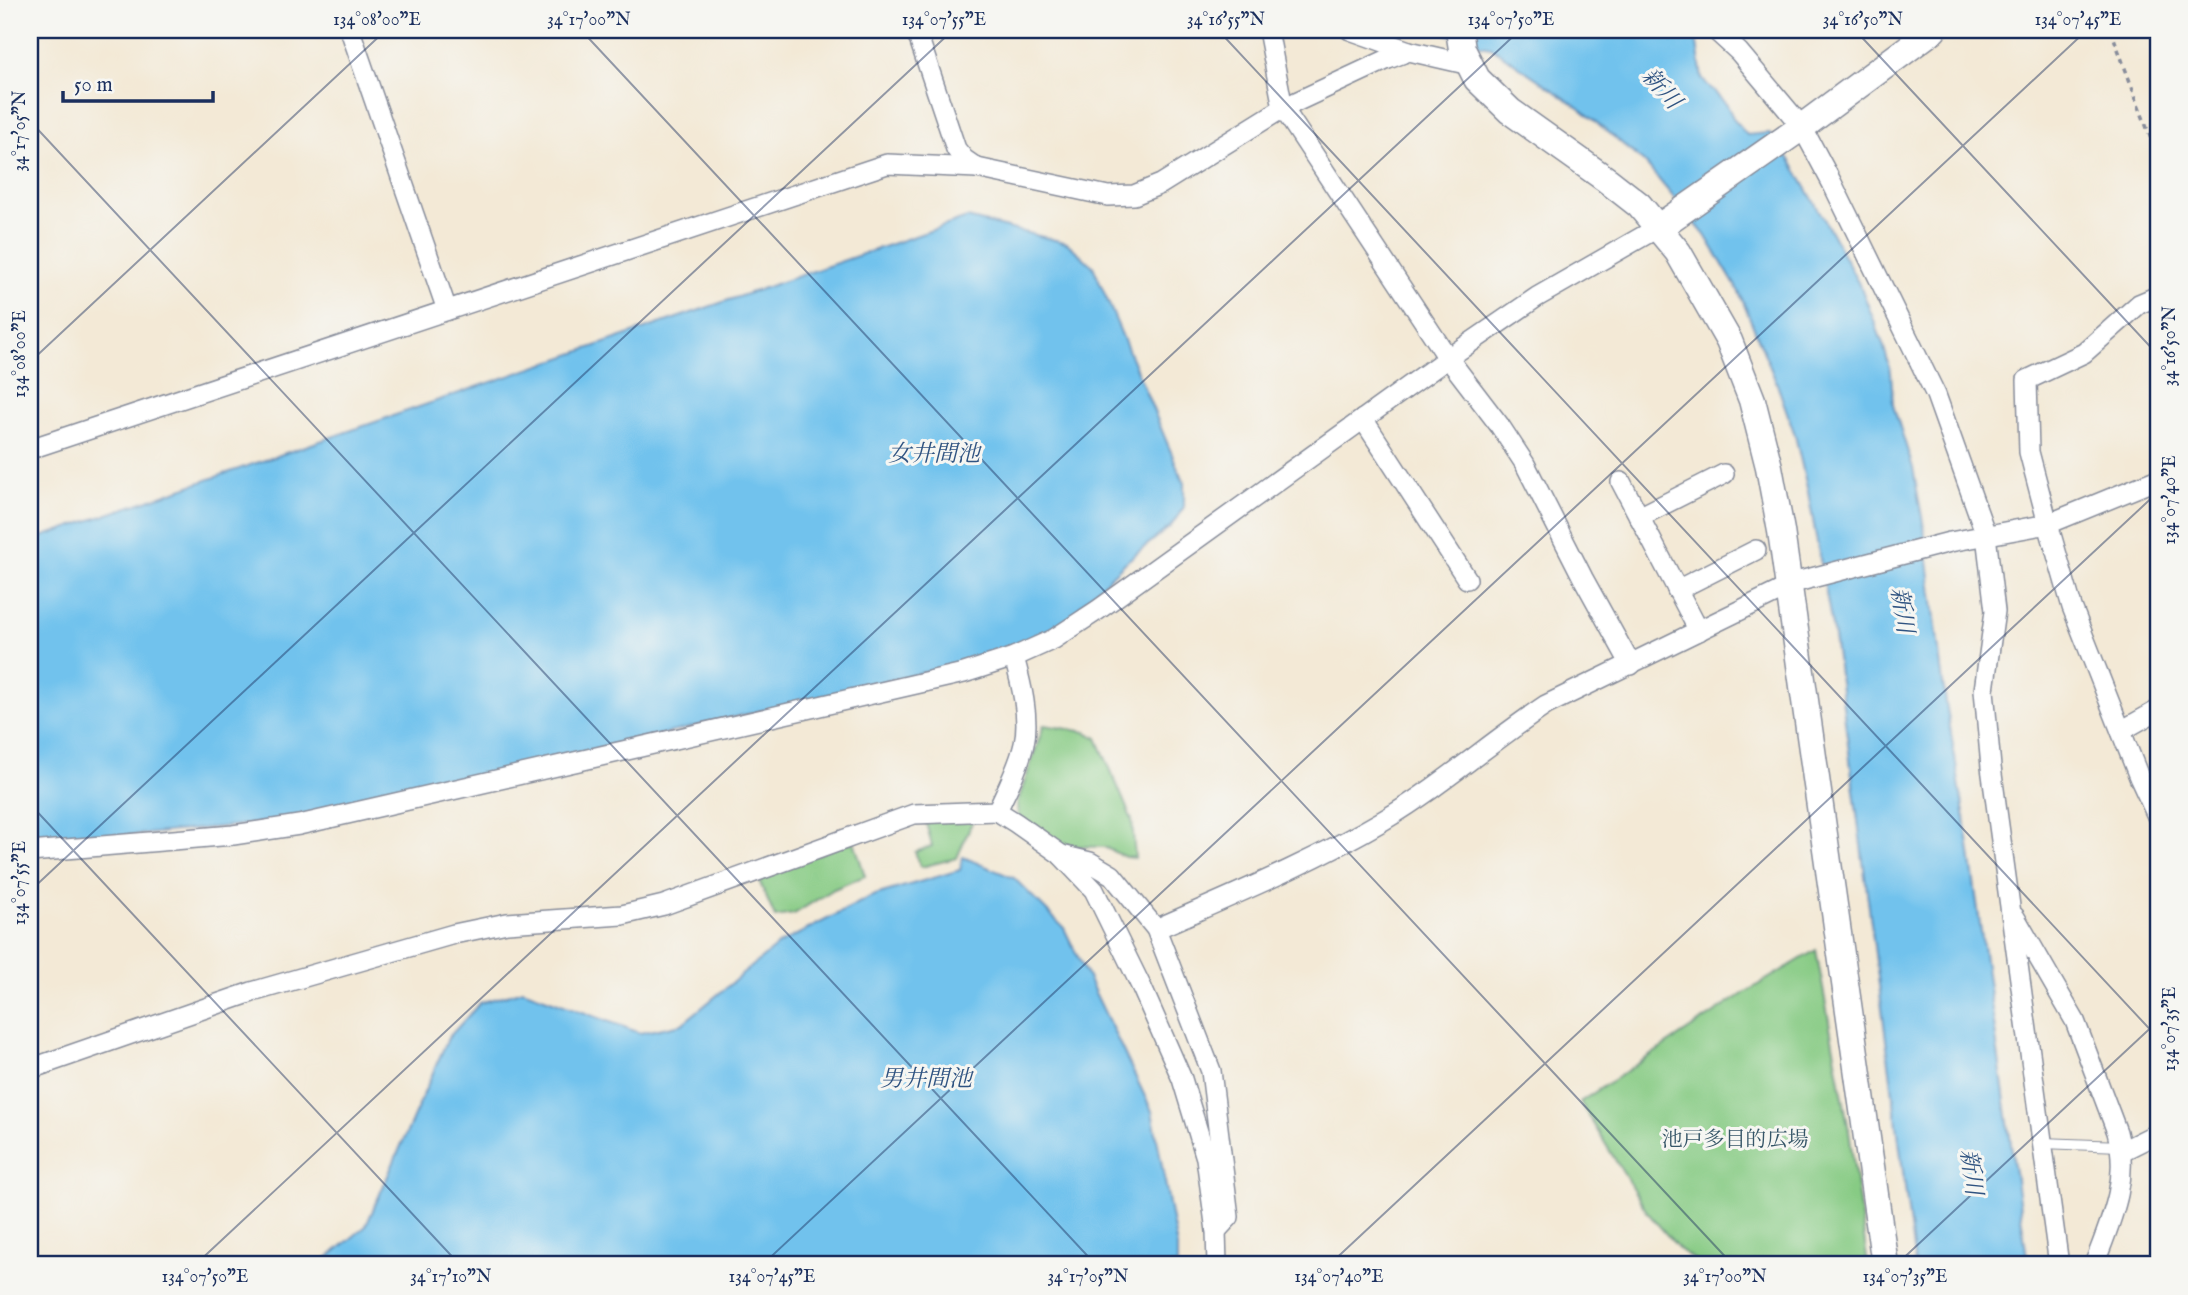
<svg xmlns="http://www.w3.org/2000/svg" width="2188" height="1295" viewBox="0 0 2188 1295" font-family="'IM FELL English','Noto Serif JP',serif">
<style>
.green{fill:#87cb84;stroke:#517d71;stroke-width:2}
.water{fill:#71c2ed;stroke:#4678a6;stroke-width:2}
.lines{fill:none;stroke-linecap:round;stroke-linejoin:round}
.lane-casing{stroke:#878c9a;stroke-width:12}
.street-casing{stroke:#878c9a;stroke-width:22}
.secondary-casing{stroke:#878c9a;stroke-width:29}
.path{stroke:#878c9a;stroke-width:3.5;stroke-dasharray:5 5;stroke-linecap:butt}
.lane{stroke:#fff;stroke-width:10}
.street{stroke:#fff;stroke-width:19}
.secondary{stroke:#fff;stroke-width:26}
.ticks{fill:none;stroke:#1b2f5e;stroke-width:2;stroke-opacity:0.45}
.labels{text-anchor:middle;stroke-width:6;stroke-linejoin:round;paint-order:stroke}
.park-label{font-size:21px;fill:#365668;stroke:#f6f6f2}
.water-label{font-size:23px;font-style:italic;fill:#305482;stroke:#f6f6f2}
.neatline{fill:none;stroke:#1b2f5e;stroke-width:2.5}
.ticks-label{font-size:18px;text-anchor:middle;fill:#1b2f5e}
</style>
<rect width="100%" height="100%" fill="#f6f6f2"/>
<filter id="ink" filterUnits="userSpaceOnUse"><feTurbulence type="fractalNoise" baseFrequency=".0143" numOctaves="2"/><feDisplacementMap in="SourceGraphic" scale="14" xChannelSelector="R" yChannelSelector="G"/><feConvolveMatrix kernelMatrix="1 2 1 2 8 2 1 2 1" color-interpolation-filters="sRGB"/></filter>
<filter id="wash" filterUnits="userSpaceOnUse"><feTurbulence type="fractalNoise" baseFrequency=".00686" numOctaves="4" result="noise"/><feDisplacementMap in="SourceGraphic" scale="28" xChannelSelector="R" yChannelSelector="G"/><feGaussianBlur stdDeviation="1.57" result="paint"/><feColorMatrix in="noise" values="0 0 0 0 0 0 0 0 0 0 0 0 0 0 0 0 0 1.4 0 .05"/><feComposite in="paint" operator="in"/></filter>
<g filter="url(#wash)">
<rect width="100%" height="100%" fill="#f3e9d6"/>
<g class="green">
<path d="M 1044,725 L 1086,732 L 1097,738 L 1132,820 L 1135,858 L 1125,857 L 1104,847 L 1061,846 L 1018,816 L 1017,804 Z"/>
<path d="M 925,819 L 973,820 L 957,858 L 921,867 L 915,852 L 932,846 Z"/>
<path d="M 854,841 L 865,876 L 834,889 L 794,914 L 775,917 L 757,876 Z"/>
<path d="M 1816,950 L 1849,1131 L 1868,1265 L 1703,1265 L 1681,1251 L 1647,1212 L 1580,1102 L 1746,992 Z"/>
</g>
<g class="water">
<path d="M 1436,30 L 1685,30 L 1697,43 L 1702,79 L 1727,105 L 1734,120 L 1747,135 L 1769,133 L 1791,161 L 1833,235 L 1862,290 L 1883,344 L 1891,372 L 1893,405 L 1913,468 L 1924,528 L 1943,684 L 1967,832 L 2028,1265 L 1915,1265 L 1835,643 L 1808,492 L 1795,435 L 1777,384 L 1739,292 L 1705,235 L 1645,163 L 1582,110 L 1491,47 L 1480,45 Z"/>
<path d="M 967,218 L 1067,243 L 1093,266 L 1184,483 L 1184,507 L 1171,526 L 1127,561 L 1086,600 L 1064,626 L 1002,654 L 304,819 L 30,845 L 30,541 Z"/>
<path d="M 963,857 L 1014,878 L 1064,928 L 1152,1111 L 1177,1247 L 1177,1265 L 319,1265 L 366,1226 L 448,1038 L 480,1003 L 523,990 L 640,1033 L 682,1024 L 779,944 L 872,896 L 960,870 Z"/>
</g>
</g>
<g filter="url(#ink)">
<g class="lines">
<g class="lane-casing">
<path id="lane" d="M 2042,1143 L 2121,1146"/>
</g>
<g class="street-casing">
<g id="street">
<path d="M 350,30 L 447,310"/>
<path d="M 916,30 L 956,149 L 964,159 L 977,168 L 1108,196 L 1134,195 L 1161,184 L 1283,108 L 1388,59 L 1409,51 L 1470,65"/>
<path d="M 1268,30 L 1283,108 L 1448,358 L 1500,426 L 1525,464 L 1583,578 L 1631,665"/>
<path d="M 1350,30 L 1409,51"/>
<path d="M 1715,30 L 1739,52 L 1802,127 L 1832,183 L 1936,395 L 1986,535 L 1995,611 L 1984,690 L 1991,767 L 2059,1265"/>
<path d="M 2158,296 L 2139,304 L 2084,353 L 2027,380 L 2029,452 L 2048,524 L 2158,479"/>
<path d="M 1363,419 L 1467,579"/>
<path d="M 30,449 L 887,164 L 977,168"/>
<path d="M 1621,482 L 1699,631"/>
<path d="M 1639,517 L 1724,474"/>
<path d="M 1677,590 L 1756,550"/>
<path d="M 2121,731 L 2158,710"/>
<path d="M 997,811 C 1007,789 1019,767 1024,744 C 1030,717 1021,683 1014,657"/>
<path d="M 30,852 L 233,835 L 299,825 L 964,673 L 1014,657 L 1054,639 L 1098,610 L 1448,358 L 1537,297 L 1659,227"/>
<path d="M 1061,855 L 1090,862 L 1112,875 L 1156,929 L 1211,1071 L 1229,1217 L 1216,1231"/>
<path d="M 2015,917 L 2075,1021 L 2117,1132 C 2130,1181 2111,1220 2094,1265"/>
<path d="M 1156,929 C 1233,895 1311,863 1384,820 C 1441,786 1491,742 1546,705 L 1788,587 L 1800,581 L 1950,542 L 2048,524 L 2072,607 L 2139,777 L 2158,818"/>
<path d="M 30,1069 L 252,992 L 454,934 L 507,923 L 622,915 L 664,905 L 914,814 L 997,811 L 1016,823 L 1060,854 L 1094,890 L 1142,988 L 1182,1079 L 1206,1158 L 1216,1231 L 1217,1265"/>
<path d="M 2122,1151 L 2158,1133"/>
</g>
</g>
<g class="secondary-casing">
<g id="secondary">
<path d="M 1459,30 L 1462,49 L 1477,79 L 1510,111 L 1607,180 L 1639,205 L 1678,252 L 1729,341 L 1752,400 L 1769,467 L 1781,531 L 1885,1265"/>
<path d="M 1659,227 L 1802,127 L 1933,30"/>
</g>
</g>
<path class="path" d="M 2111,30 L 2158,158"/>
<use href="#lane" class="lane"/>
<use href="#street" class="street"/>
<use href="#secondary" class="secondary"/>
</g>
</g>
<path class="ticks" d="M 581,30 L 1733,1265M 1218,30 L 2158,1038M 1855,30 L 2158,355M 30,121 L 1096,1265M 30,362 L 386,30M 30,804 L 460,1265M 30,891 L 953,30M 195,1265 L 1520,30M 762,1265 L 2087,30M 1329,1265 L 2158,492M 1896,1265 L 2158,1021"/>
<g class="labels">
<g class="park-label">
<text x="1735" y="1146">池戸多目的広場</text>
</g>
<g class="water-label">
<text transform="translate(1662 88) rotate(48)" y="8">新川</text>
<text x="934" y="461">女井間池</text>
<text transform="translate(1903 610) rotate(81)" y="8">新川</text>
<text x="926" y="1086">男井間池</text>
<text transform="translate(1972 1172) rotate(82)" y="8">新川</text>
</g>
</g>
<rect width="2188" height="1295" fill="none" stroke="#f6f6f2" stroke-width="77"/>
<path d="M63 91v10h150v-10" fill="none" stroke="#1b2f5e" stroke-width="3.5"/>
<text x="74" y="91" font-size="21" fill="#1b2f5e" stroke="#f6f6f2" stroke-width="5" paint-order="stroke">50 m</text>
<rect x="38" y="38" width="2112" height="1218" class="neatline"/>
<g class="ticks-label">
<text x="377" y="25">134°08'00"E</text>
<text x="589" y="25">34°17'00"N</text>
<text x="944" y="25">134°07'55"E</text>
<text x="1226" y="25">34°16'55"N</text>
<text x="1511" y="25">134°07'50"E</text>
<text x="1863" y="25">34°16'50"N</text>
<text x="2078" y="25">134°07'45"E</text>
<text transform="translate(19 131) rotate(-90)" y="6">34°17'05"N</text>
<text transform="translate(2169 346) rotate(-90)" y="6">34°16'50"N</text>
<text transform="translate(19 354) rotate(-90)" y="6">134°08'00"E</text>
<text transform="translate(2169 500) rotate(-90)" y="6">134°07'40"E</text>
<text transform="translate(19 883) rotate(-90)" y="6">134°07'55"E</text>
<text transform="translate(2169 1029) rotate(-90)" y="6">134°07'35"E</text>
<text x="205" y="1282">134°07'50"E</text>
<text x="451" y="1282">34°17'10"N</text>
<text x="772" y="1282">134°07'45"E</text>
<text x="1088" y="1282">34°17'05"N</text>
<text x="1339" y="1282">134°07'40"E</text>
<text x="1725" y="1282">34°17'00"N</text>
<text x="1905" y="1282">134°07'35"E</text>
</g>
</svg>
